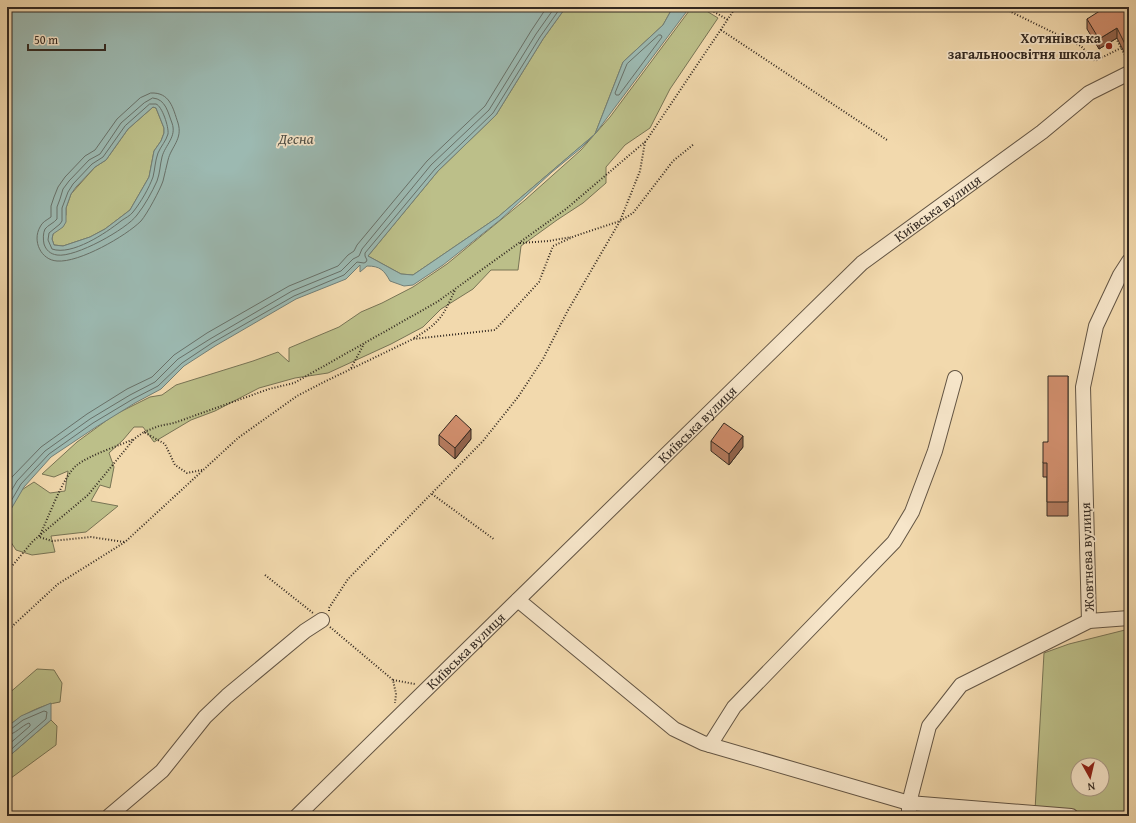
<svg xmlns="http://www.w3.org/2000/svg" width="1136" height="823" viewBox="0 0 1136 823" font-family="'Gentium Book Plus',serif">
<style>
.green{fill:#bcbf89;stroke:#787455;fill-rule:evenodd}
.water{fill:#9cb9b1;stroke:#727f77;fill-rule:evenodd}
.lines{fill:none;stroke-linecap:round;stroke-linejoin:round}
.shore{stroke:#687169;stroke-width:1}
.minor-casing{stroke:#635544;stroke-width:16}
.path{stroke:#332921;stroke-width:2;stroke-dasharray:1 2;stroke-linecap:butt}
.minor{stroke:#f7e6ca;stroke-width:14}
.wall{fill:#b57b5f;stroke:#332921}
.shaded-wall{fill:#93644d;stroke:#332921}
.building{fill:#d28f6e;stroke:#332921}
.poi-dot{fill:#8f2418;stroke:#f7e6ca;stroke-width:1.5}
.labels{text-anchor:middle;stroke-width:3.5;stroke-linejoin:round;paint-order:stroke}
.poi-label{font-size:14px;font-weight:bold;fill:#332921;stroke:#f7e6ca;text-anchor:end}
.street-label{font-size:14px;fill:#332921;stroke:#f7e6ca}
.water-label{font-size:15px;font-style:italic;fill:#4d4d45;stroke:#f7e6ca}
</style>
<rect width="100%" height="100%" fill="#f2d9ad"/>
<filter id="stains"><feTurbulence type="fractalNoise" baseFrequency=".005" numOctaves="4"/><feColorMatrix values="0 0 0 0 .2 0 0 0 0 .09 0 0 0 0 .02 0 0 0 .5 -.17"/></filter>
<radialGradient id="worn" r=".72"><stop offset=".6" stop-color="#630" stop-opacity="0"/><stop offset="1" stop-color="#630" stop-opacity=".3"/></radialGradient>
<g class="green">
<path d="M 566,7 L 673,7 L 663,25 L 623,62 L 595,134 L 610,117 L 692,7 L 700,7 L 718,18 L 670,89 L 650,128 L 625,145 L 606,167 L 606,183 L 583,203 L 557,220 L 521,246 L 518,270 L 491,270 L 473,289 L 441,309 L 423,327 L 391,344 L 328,373 L 295,378 L 259,388 L 215,411 L 191,420 L 154,442 L 143,427 L 134,427 L 123,440 L 109,453 L 114,467 L 110,488 L 100,485 L 91,501 L 118,506 L 86,532 L 51,536 L 55,552 L 32,555 L 16,550 L 7,536 L 7,497 L 17,493 L 34,482 L 50,493 L 65,491 L 68,471 L 54,477 L 42,474 L 77,442 L 114,415 L 150,397 L 162,395 L 176,385 L 253,361 L 278,352 L 289,362 L 289,348 L 339,327 L 361,312 L 382,303 L 413,287 L 447,264 L 525,200 L 581,150 L 594,135 L 498,217 L 413,275 L 401,274 L 368,256 L 438,171 L 496,115 L 543,39 Z"/>
<path d="M 153,107 L 156,108 L 164,128 L 164,133 L 161,141 L 154,151 L 149,177 L 130,210 L 105,229 L 90,237 L 63,246 L 54,245 L 52,239 L 53,234 L 66,215 L 66,208 L 71,194 L 95,167 L 106,160 L 128,129 Z"/>
<path d="M 1129,629 L 1129,813 L 1035,810 L 1044,653 L 1069,644 ZM 1078,765 L 1102,765 L 1102,789 L 1078,789 Z"/>
<path d="M 37,669 L 54,670 L 62,683 L 60,702 C 40,705 22,715 7,727 L 7,695 Z"/>
<path d="M 51,720 L 57,726 L 56,745 L 7,781 L 7,758 Z"/>
</g>
<g class="water">
<path d="M 7,7 L 566,7 L 543,39 L 496,115 L 438,171 L 368,256 L 401,274 L 413,275 L 498,217 L 595,134 L 623,62 L 663,25 L 673,7 L 690,7 L 595,134 L 580,149 L 552,172 L 500,220 L 443,265 L 413,285 L 404,286 L 390,281 C 384,270 380,266 367,266 L 360,272 L 360,265 L 346,279 L 296,299 L 215,346 L 184,366 L 161,389 L 135,403 L 96,427 L 51,457 L 24,487 L 7,516 ZM 153,107 L 156,108 L 164,128 L 164,133 L 161,141 L 154,151 L 149,177 L 130,210 L 105,229 L 90,237 L 63,246 L 54,245 L 52,239 L 53,234 L 63,227 L 66,222 L 66,208 L 71,194 L 76,187 L 95,167 L 106,160 L 128,129 Z"/>
<path d="M 51,703 L 51,720 L 7,758 L 7,727 L 21,716 Z"/>
</g>
<g class="lines">
<g class="shore">
<path d="M 659,35 L 661,35 L 662,37 L 619,95 L 616,95 L 615,93 L 627,64 Z"/>
<path d="M 151,93 C 170,92 173,108 178,123 C 183,139 171,147 168,160 C 166,167 165,174 163,181 C 160,190 147,214 141,221 C 126,236 79,263 57,261 C 41,260 32,241 40,227 C 42,222 47,220 51,217 L 51,206 L 54,197 L 58,187 L 65,177 L 85,156 L 95,150 L 117,119 L 140,98 Z"/>
<path d="M 153,98 C 166,99 168,113 172,123 C 177,137 165,145 162,157 C 160,165 160,173 157,181 C 152,192 145,205 137,215 C 127,229 75,258 57,255 C 50,254 46,250 44,244 C 43,239 43,233 45,229 C 48,225 54,223 57,219 L 57,207 L 60,199 L 63,189 L 69,181 L 89,160 L 100,154 L 121,123 L 144,103 Z"/>
<path d="M 150,104 L 156,104 C 162,106 169,127 168,134 C 166,141 161,146 158,153 C 155,161 155,169 153,177 C 149,188 141,202 133,212 C 130,216 125,218 121,221 C 106,233 72,256 52,249 L 48,240 L 49,233 L 60,224 L 62,221 L 62,208 L 68,192 L 73,184 L 92,164 L 103,157 L 125,126 Z"/>
<path d="M 7,486 L 12,477 L 41,447 L 87,414 L 127,389 L 152,377 L 174,355 L 207,333 L 289,286 L 338,266 L 348,255 L 354,251 L 357,245 L 427,161 L 485,106 L 531,31 L 547,7"/>
<path d="M 7,498 L 17,481 L 45,451 L 90,419 L 130,395 L 155,382 L 178,359 L 210,339 L 292,291 L 341,271 L 353,259 L 359,256 L 362,249 L 431,165 L 489,110 L 536,34 L 555,7"/>
<path d="M 7,508 L 21,484 L 49,454 L 93,423 L 133,399 L 158,386 L 182,363 L 212,343 L 294,296 L 344,275 L 357,262 L 364,263 L 366,262 L 367,260 L 365,256 L 365,253 L 435,169 L 493,113 L 540,37 L 561,7"/>
<path d="M 7,730 L 11,729 L 23,720 L 44,711 L 47,712 L 46,719 L 7,753"/>
<path d="M 7,735 C 16,734 21,726 29,723 L 30,724 L 30,726 L 7,746"/>
</g>
<g class="minor-casing">
<g id="minor">
<path d="M 518,600 L 674,729 L 703,743 L 909,803 L 1071,816"/>
<path d="M 1089,621 L 1083,387 L 1096,326 L 1120,275 L 1129,261"/>
<path d="M 710,745 L 734,707 L 894,542 L 912,512 L 935,451 L 955,378"/>
<path d="M 109,816 L 162,771 L 205,717 L 227,696 L 305,631 L 322,620"/>
<path id="s1" d="M 297,816 L 862,263 L 1042,132 L 1089,93 L 1129,73"/>
<path d="M 909,816 L 909,803 L 929,726 L 961,685 L 1089,621 L 1129,618"/>
</g>
</g>
<g class="path">
<path d="M 706,7 L 728,20"/>
<path d="M 1001,7 L 1081,46 L 1095,61 L 1121,48"/>
<path d="M 721,30 L 887,140"/>
<path d="M 1116,38 L 1128,61"/>
<path d="M 520,243 L 549,241 L 571,237"/>
<path d="M 414,338 C 440,323 443,316 455,290"/>
<path d="M 351,368 L 364,344"/>
<path d="M 144,432 L 159,426 L 174,423 L 269,389 L 294,383 L 437,302 L 566,209 L 646,141 L 736,7"/>
<path d="M 432,494 L 495,540"/>
<path d="M 124,542 L 91,537 L 52,541 L 39,537 C 48,519 63,476 77,465 C 90,455 118,446 134,439"/>
<path d="M 7,572 L 33,541 L 88,495 L 134,439 L 144,432 L 165,444 L 175,465 L 187,473 L 202,470"/>
<path d="M 265,575 L 313,613"/>
<path d="M 329,611 L 329,608 L 348,579 L 483,441 L 518,397 L 543,359 L 567,312 L 620,221 L 640,171 L 645,142"/>
<path d="M 330,627 L 393,680 L 396,694 L 395,703"/>
<path d="M 7,631 L 58,584 L 125,542 L 238,438 L 297,396 L 324,382 L 413,339 L 495,330 L 539,282 L 553,246 L 575,236 L 620,221 L 633,213 L 673,161 L 694,144"/>
<path d="M 393,680 L 415,684"/>
</g>
<use href="#minor" class="minor"/>
</g>
<g class="wall">
<path d="M 1126,7 L 1126,56 L 1117,38 L 1099,49 L 1087,29 L 1087,19 Z"/>
<path d="M 1068,376 L 1068,516 L 1047,516 L 1047,477 L 1043,477 L 1043,463 L 1048,442 Z"/>
<path d="M 439,435 L 471,439 L 455,459 L 439,445 Z"/>
<path d="M 711,441 L 743,447 L 729,465 L 711,451 Z"/>
</g>
<g class="shaded-wall">
<path d="M 1117,28 L 1117,38 L 1099,49 L 1099,39 Z"/>
<path d="M 1129,45 L 1129,55 L 1126,56 L 1126,46 Z"/>
<path d="M 471,429 L 471,439 L 455,459 L 455,448 Z"/>
<path d="M 743,436 L 743,447 L 729,465 L 729,454 Z"/>
</g>
<g class="building">
<path d="M 1106,7 L 1126,7 L 1129,11 L 1129,45 L 1126,46 L 1117,28 L 1099,39 L 1087,19 Z"/>
<path d="M 1048,376 L 1068,376 L 1068,502 L 1047,502 L 1047,463 L 1043,463 L 1043,442 L 1048,442 Z"/>
<path d="M 456,415 L 471,429 L 455,448 L 439,435 Z"/>
<path d="M 724,423 L 743,436 L 729,454 L 711,441 Z"/>
</g>
<circle class="poi-dot" cx="1109" cy="46" r="4"/>
<g class="labels">
<g class="poi-label">
<text x="1101" y="43">Хотянівська<tspan x="1101" dy="16">загальноосвітня школа</tspan></text>
</g>
<g class="street-label">
<text dy="5" stroke="none"><textPath href="#s1" startOffset="884">Київська вулиця</textPath></text>
<text dy="5" stroke="none"><textPath href="#s1" startOffset="560">Київська вулиця</textPath></text>
<text transform="translate(1087 557) rotate(-92)" y="5">Жовтнева вулиця</text>
<text dy="5" stroke="none"><textPath href="#s1" startOffset="236">Київська вулиця</textPath></text>
</g>
<g class="water-label">
<text x="296" y="144">Десна</text>
</g>
</g>
<rect width="1136" height="823" fill="none" stroke="#f2d9ad" stroke-width="24"/>
<rect x="8" y="8" width="1120" height="807" fill="none" stroke="#332921" stroke-width="2"/>
<rect x="12" y="12" width="1112" height="799" fill="none" stroke="#332921"/>
<g transform="translate(1090 777) rotate(172)"><circle r="19" fill="#f7e6ca" stroke="#a99a86"/>
<path d="M0-3L7 15L0 10L-7 15Z" fill="#8f2418"/>
<text y="-6" font-size="11" font-weight="bold" text-anchor="middle" fill="#332921">N</text>
</g>
<path d="M28 44v6h77v-6" fill="none" stroke="#332921" stroke-width="2"/>
<text x="34" y="44" font-size="12" fill="#332921" stroke="#f7e6ca" stroke-width="3" paint-order="stroke">50 m</text>
<rect width="100%" height="100%" filter="url(#stains)"/>
<rect width="100%" height="100%" fill="url(#worn)"/>
</svg>
